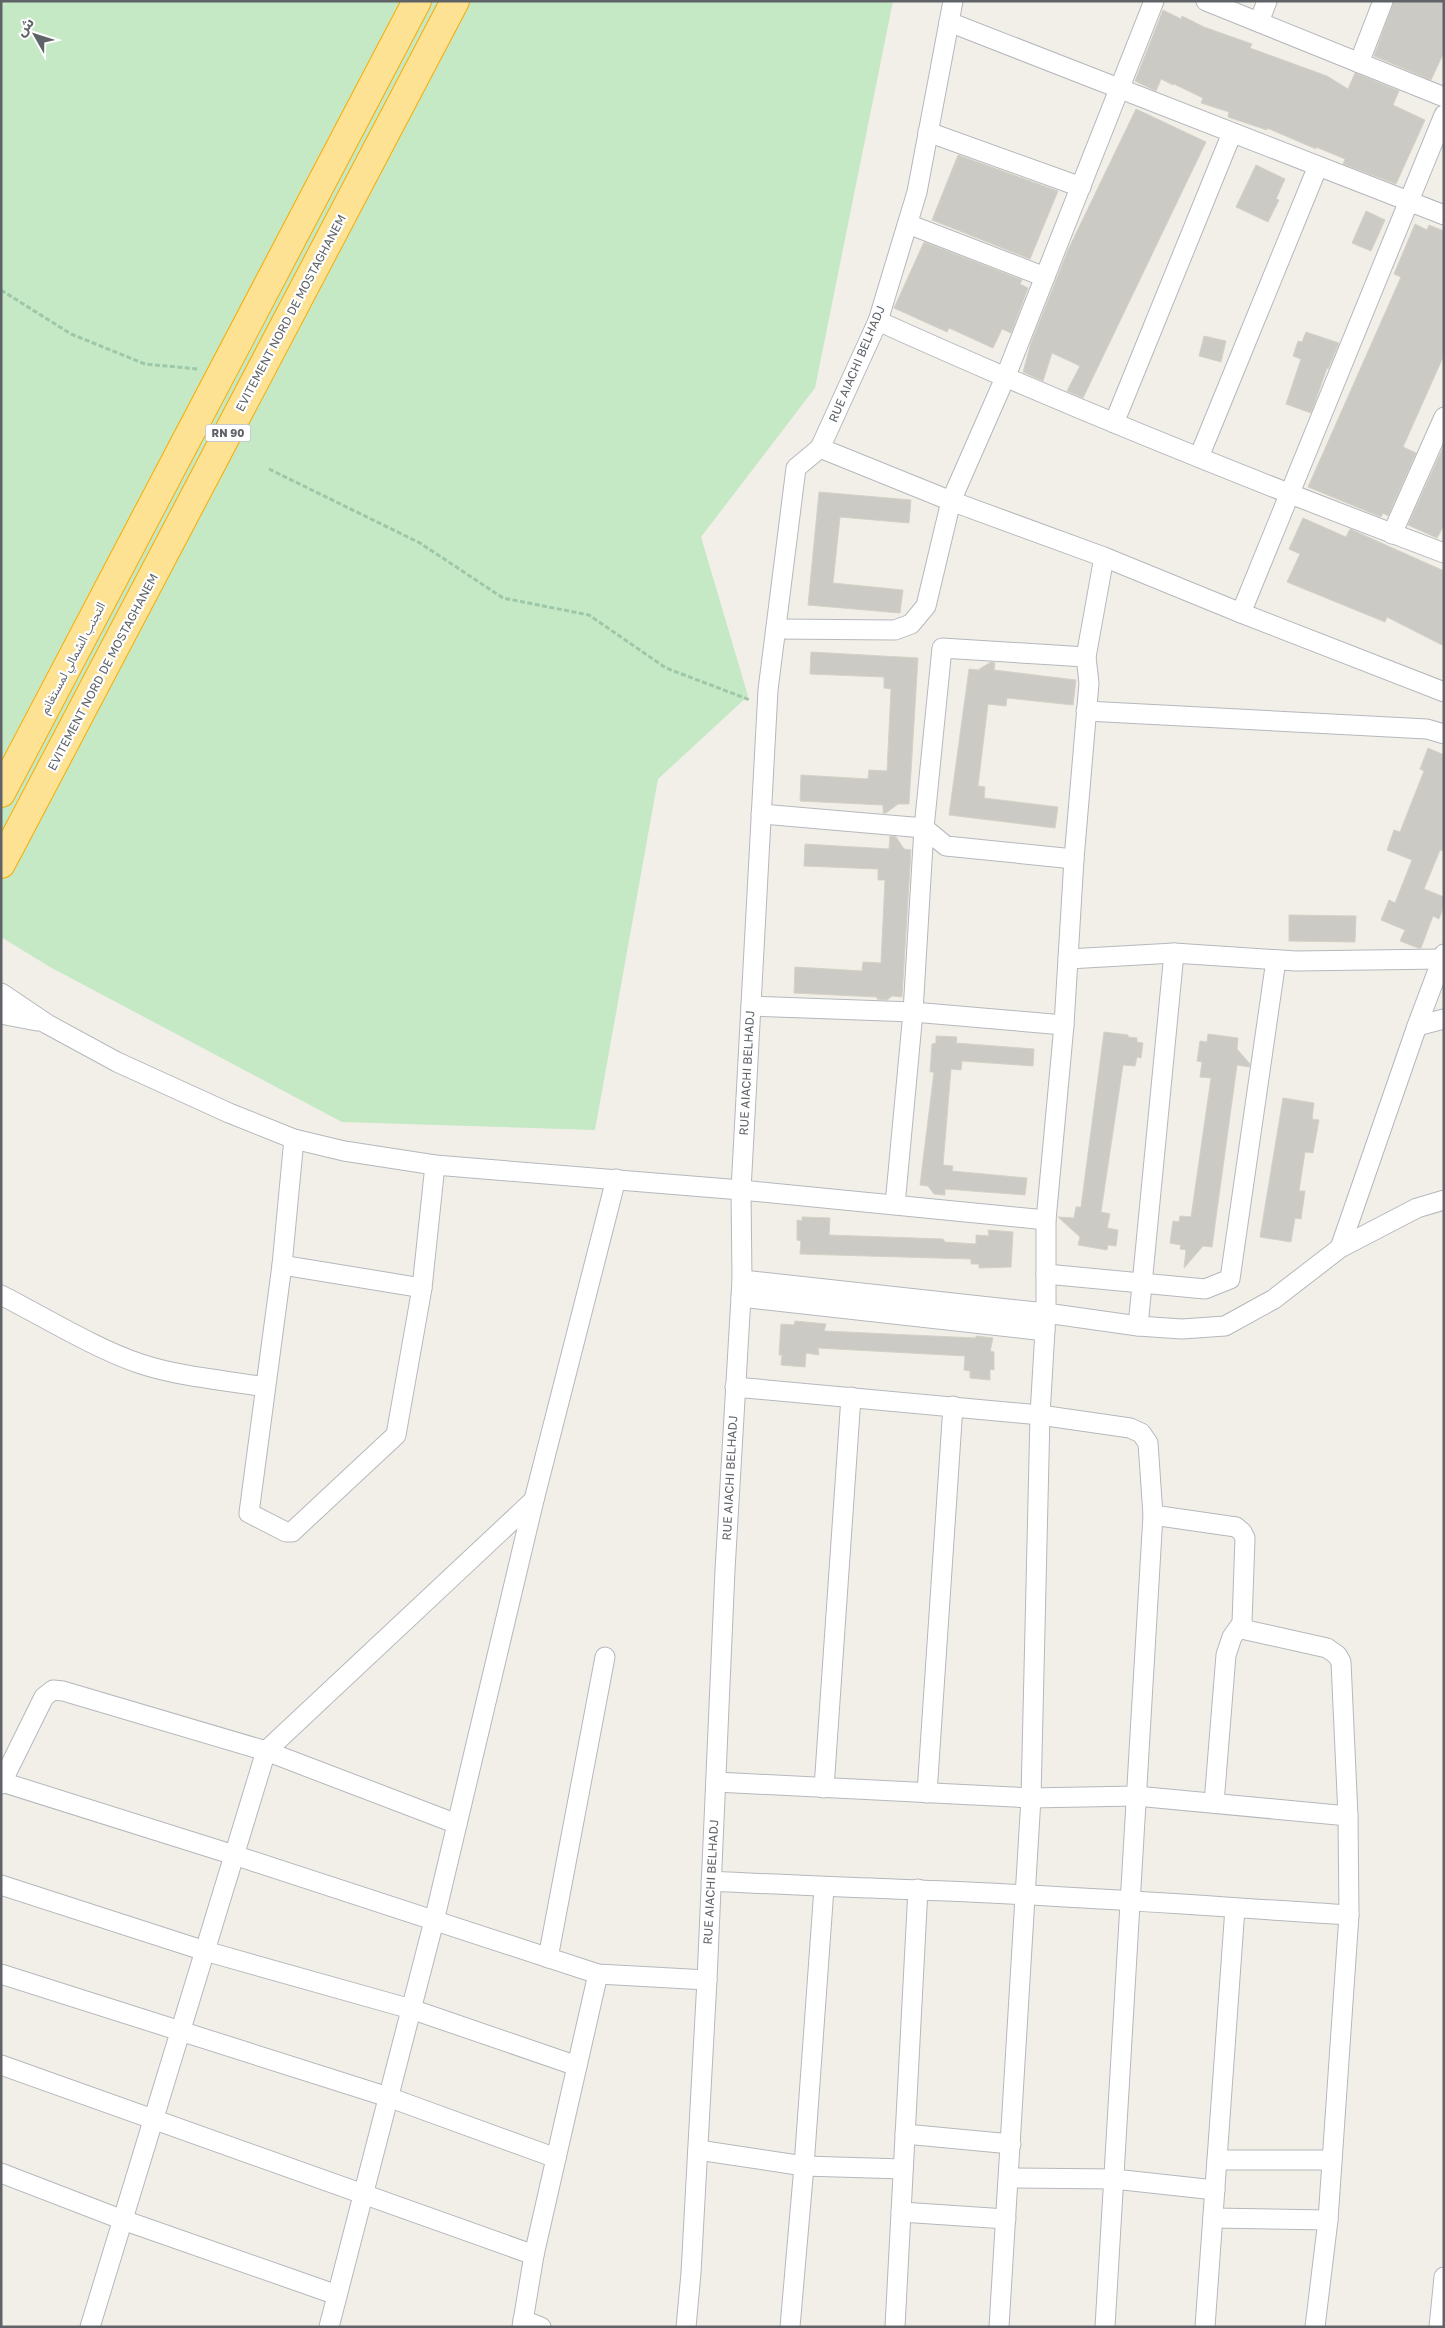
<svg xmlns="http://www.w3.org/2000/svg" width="1445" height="2328" viewBox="0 0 1445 2328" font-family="'Golos Text','Noto Sans Arabic',sans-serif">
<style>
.green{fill:#c5e8c5}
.building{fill:#cccac5;stroke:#d6d1c6}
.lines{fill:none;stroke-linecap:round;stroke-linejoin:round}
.minor-casing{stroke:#b5b8bc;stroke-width:21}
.highway-casing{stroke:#f9ab00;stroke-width:30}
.path{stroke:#9cc7a9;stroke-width:3;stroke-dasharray:5 2.5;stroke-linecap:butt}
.minor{stroke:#fff;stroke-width:19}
.highway{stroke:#fde293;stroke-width:28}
.labels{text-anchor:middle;stroke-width:4.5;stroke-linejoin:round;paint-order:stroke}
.shield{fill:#fff;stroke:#8f9295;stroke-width:1}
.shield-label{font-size:11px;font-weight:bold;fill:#5f6368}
.street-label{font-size:12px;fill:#5f6368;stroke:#fff}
</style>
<rect width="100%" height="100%" fill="#f1efe8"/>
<path class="green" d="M 1,1 L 893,1 L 815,388 L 701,537 L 748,696 L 658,779 L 595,1130 L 342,1122 L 50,967 L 1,937 Z"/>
<g class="building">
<path d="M 1394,1 L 1444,1 L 1444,52 L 1431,80 L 1374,56 Z"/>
<path d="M 1163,10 L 1181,19 L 1182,16 L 1204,27 L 1252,44 L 1250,48 L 1327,76 L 1348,89 L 1355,73 L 1399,91 L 1393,105 L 1425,120 L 1396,184 L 1343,164 L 1345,159 L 1316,147 L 1316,149 L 1267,128 L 1267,130 L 1228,117 L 1229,112 L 1201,103 L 1203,98 L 1174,84 L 1173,85 L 1161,79 L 1156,91 L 1135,81 Z"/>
<path d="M 1136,109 L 1206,142 L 1083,398 L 1067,391 L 1080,366 L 1052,353 L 1043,381 L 1023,372 L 1031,343 L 1068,250 Z"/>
<path d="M 958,155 L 1058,191 L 1030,259 L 932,220 Z"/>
<path d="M 1256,165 L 1285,179 L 1276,199 L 1279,200 L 1268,222 L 1236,207 Z"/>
<path d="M 1366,211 L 1385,220 L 1371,251 L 1352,243 Z"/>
<path d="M 1415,224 L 1427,230 L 1429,225 L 1444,231 L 1444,355 L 1403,447 L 1416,453 L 1388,516 L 1383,513 L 1381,517 L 1308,487 L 1401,277 L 1394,274 Z"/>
<path d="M 924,242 L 1022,280 L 1020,284 L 1028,288 L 1011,333 L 1002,329 L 993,348 L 949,328 L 947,332 L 894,308 Z"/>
<path d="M 1306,332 L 1339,343 L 1328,369 L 1327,368 L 1311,413 L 1286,404 L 1301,359 L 1293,356 L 1298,341 L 1302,342 Z"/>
<path d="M 1204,336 L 1226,341 L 1221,362 L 1199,356 Z"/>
<path d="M 1444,445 L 1444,525 L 1437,538 L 1408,525 Z"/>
<path d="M 819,492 L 911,500 L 909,523 L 840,517 L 833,583 L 903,590 L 900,613 L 808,605 Z"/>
<path d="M 1303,518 L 1346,537 L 1350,529 L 1444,571 L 1444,646 L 1387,617 L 1385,622 L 1287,582 L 1300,554 L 1289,549 Z"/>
<path d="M 811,652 L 918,658 L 909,804 L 898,804 L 886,813 L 883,813 L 883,805 L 800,801 L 801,775 L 868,779 L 869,770 L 887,771 L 891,689 L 884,688 L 884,677 L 810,674 Z"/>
<path d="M 991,662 L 995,663 L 994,670 L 1076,680 L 1073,705 L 1007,698 L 1006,706 L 988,704 L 978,786 L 985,787 L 984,798 L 1058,807 L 1055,828 L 949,815 L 969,669 L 978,670 Z"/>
<path d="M 1428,748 L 1444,755 L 1444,851 L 1440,850 L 1424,889 L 1444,897 L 1444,906 L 1439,919 L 1433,916 L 1421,948 L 1418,948 L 1400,941 L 1405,930 L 1381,920 L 1389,900 L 1395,903 L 1412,860 L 1387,850 L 1394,830 L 1400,832 L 1424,771 L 1420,769 Z"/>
<path d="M 890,836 L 896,837 L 904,849 L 911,850 L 902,997 L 892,996 L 887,1000 L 877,999 L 877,997 L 794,993 L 795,967 L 862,971 L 863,962 L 881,963 L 885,880 L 878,880 L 878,869 L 804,866 L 805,844 L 889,849 Z"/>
<path d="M 1289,915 L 1356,916 L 1355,942 L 1289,941 Z"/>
<path d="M 1104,1032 L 1128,1035 L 1128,1037 L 1137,1038 L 1137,1042 L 1143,1043 L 1141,1058 L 1137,1057 L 1135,1066 L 1123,1065 L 1101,1212 L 1110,1214 L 1107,1228 L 1118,1230 L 1116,1246 L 1108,1245 L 1107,1250 L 1078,1245 L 1080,1237 L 1058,1217 L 1074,1218 L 1076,1207 L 1081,1207 Z"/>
<path d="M 1208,1034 L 1238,1038 L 1237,1049 L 1250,1064 L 1249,1067 L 1237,1065 L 1212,1247 L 1203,1246 L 1184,1268 L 1186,1250 L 1180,1249 L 1181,1245 L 1170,1243 L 1173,1221 L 1179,1222 L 1180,1216 L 1191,1217 L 1211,1078 L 1200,1077 L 1202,1062 L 1197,1061 L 1200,1041 L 1207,1042 Z"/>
<path d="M 936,1036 L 957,1037 L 956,1043 L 1034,1049 L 1033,1066 L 962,1061 L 961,1070 L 951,1069 L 943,1165 L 953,1166 L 952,1171 L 1027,1178 L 1025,1195 L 945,1189 L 945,1195 L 934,1194 L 928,1186 L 920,1185 L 934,1072 L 930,1072 L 932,1044 L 936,1043 Z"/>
<path d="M 1283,1098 L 1314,1103 L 1312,1119 L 1319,1120 L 1313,1153 L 1305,1152 L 1299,1191 L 1305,1191 L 1301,1219 L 1295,1218 L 1291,1242 L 1260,1237 Z"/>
<path d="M 802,1217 L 830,1218 L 829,1235 L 943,1239 L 945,1242 L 976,1244 L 976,1235 L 989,1236 L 988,1230 L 1013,1232 L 1011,1267 L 979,1268 L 979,1264 L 971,1264 L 971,1259 L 800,1254 L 801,1241 L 797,1240 L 797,1220 L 802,1221 Z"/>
<path d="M 795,1321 L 826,1324 L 824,1331 L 976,1338 L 976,1336 L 993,1338 L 990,1351 L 994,1352 L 994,1370 L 990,1369 L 990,1380 L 970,1378 L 970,1371 L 964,1370 L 965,1356 L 818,1348 L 819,1355 L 806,1353 L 805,1367 L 781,1365 L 782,1355 L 779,1355 L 781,1324 L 794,1325 Z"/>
</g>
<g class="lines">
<g class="minor-casing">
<g id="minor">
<path d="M 1206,1 L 1444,97"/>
<path d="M 949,22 L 1444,215"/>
<path d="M 1259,22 L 1267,1"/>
<path d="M 1359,63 L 1383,1"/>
<path d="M 928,132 L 1081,187"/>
<path d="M 908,224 L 1045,277"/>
<path d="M 878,321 C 1064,405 1253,481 1444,553"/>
<path d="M 1114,423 L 1232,133"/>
<path d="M 820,448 L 951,501 L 1104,557 L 1241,613 L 1444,692"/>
<path d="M 1199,457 L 1318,166"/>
<path d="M 1392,534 L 1444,417"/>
<path d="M 1241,613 L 1444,115"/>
<path d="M 776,629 L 895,630 L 911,624 L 926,606 L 951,501 L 1005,378 L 1154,1"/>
<path d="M 1086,711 L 1427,729 L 1444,734"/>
<path d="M 761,814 L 924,828 L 942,648 L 1086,657"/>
<path d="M 1068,959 L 1174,953 L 1296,961 L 1442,959"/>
<path d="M 1,993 L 47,1024 L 117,1062 L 229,1113 L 294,1139 L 344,1151 L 435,1165 L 741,1190 L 1046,1220"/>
<path d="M 751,1006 L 913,1012 L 895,1205"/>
<path d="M 1,1014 L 37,1021"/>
<path d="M 1064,1025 L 913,1012 L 924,828 L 946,846 L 1074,859"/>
<path d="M 1417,1026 L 1444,1019"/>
<path d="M 294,1139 L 282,1265 L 249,1513 L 286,1532 L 292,1532 L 396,1435 L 422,1288 L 435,1165"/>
<path d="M 1340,1248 L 1417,1026 L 1444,954"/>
<path d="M 282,1265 L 422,1288"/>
<path d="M 1046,1274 L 1205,1289 L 1230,1279 L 1276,960"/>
<path d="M 742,1280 L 1046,1313 L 1138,1326 L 1182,1329 L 1225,1326 L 1274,1299 L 1340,1248 L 1417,1208 L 1444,1200"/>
<path d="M 1,1295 C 44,1317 96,1349 141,1364 C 181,1377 224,1380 265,1387"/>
<path d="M 741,1297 L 1045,1331"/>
<path d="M 1138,1326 L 1174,953"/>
<path d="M 735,1387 L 1040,1415 L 1130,1428 L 1141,1433 L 1148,1443 L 1153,1515 L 1105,2327"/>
<path d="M 1153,1515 L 1236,1527 L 1242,1532 L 1245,1538 L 1242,1623 L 1246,1630 L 1327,1648 L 1337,1655 L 1341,1662 L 1348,1816 L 1349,1915 L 1328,2220 L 1315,2327"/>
<path d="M 2,1782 L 234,1855 L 598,1974 L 707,1980"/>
<path d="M 716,1782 L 1031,1798 L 1136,1796 L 1348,1816"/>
<path d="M 1,1784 L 44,1697 L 53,1690 L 63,1691 L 266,1751 L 457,1824"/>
<path d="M 824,1788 L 851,1397"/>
<path d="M 927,1793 L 953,1406"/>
<path d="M 1214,1803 L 1226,1655 L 1232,1637 L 1242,1623"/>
<path d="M 711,1881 C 780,1885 850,1887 919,1890 C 1062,1895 1206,1906 1349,1915"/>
<path d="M 1,1885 L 205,1951 L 411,2009 L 577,2066"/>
<path d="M 548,1958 L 605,1657"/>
<path d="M 1,1974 L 388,2097 L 556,2158"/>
<path d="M 1,2065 L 534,2255"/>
<path d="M 905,2134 L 1011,2144"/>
<path d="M 698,2150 L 804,2166 L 903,2169"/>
<path d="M 1217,2160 L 1332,2160"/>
<path d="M 1,2173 L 123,2220 L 337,2295"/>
<path d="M 1009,2178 L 1114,2179 L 1215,2190"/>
<path d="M 901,2212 L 1006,2219"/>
<path d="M 1213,2218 L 1328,2220"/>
<path d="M 523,2320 L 541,2327"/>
<path d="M 90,2327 L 266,1751 L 534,1500"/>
<path d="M 329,2327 L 434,1921 L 534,1500 L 616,1179"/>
<path d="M 522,2327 L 534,2255 L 598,1974"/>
<path d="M 686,2327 L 691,2273 L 707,1980 L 725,1570 L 742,1280 L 741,1190 L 768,690 L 796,468 L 820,448 L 878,321 L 917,192 L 953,1"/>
<path d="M 790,2327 L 804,2166 L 824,1888"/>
<path d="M 895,2327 L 918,1889"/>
<path d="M 999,2327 L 1031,1798 L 1040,1415 L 1046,1313 L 1046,1220 L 1064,1025 L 1074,859 L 1089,683 L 1086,657 L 1104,557"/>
<path d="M 1205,2327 L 1235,1908"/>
<path d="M 1439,2327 L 1444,2277"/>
</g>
</g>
<g class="highway-casing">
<g id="highway">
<path d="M 1,793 L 417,1"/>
<path d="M 1,864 L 455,1"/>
</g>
</g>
<g class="path">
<path d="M 1,290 L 71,334 L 145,364 L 198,369"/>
<path d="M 269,469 L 420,543 L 503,598 L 589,615 L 666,668 L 750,700"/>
</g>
<use href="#minor" class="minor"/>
<use href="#highway" class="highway"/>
</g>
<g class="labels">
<rect class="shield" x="205.5" y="424.5" width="45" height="17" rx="4"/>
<g class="shield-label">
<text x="228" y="437">RN 90</text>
</g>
<g class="street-label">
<text transform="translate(291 313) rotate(-62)" y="4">EVITEMENT NORD DE MOSTAGHANEM</text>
<text transform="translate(857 364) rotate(-67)" y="4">RUE AIACHI BELHADJ</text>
<text transform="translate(73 658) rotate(-62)" y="4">التجنب الشمالي لمستغانم</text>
<text transform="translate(103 672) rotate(-62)" y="4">EVITEMENT NORD DE MOSTAGHANEM</text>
<text transform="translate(747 1073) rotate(-87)" y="4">RUE AIACHI BELHADJ</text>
<text transform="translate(730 1478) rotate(-87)" y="4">RUE AIACHI BELHADJ</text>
<text transform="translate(711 1882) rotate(-87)" y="4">RUE AIACHI BELHADJ</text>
</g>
</g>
<rect width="1445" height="2328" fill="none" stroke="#5f6368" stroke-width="5"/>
<g transform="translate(35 35) rotate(309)" stroke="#ffffff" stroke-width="4" paint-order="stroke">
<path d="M0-4L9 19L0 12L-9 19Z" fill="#5f6368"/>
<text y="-8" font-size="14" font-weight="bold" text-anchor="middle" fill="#5f6368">ش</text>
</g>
</svg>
